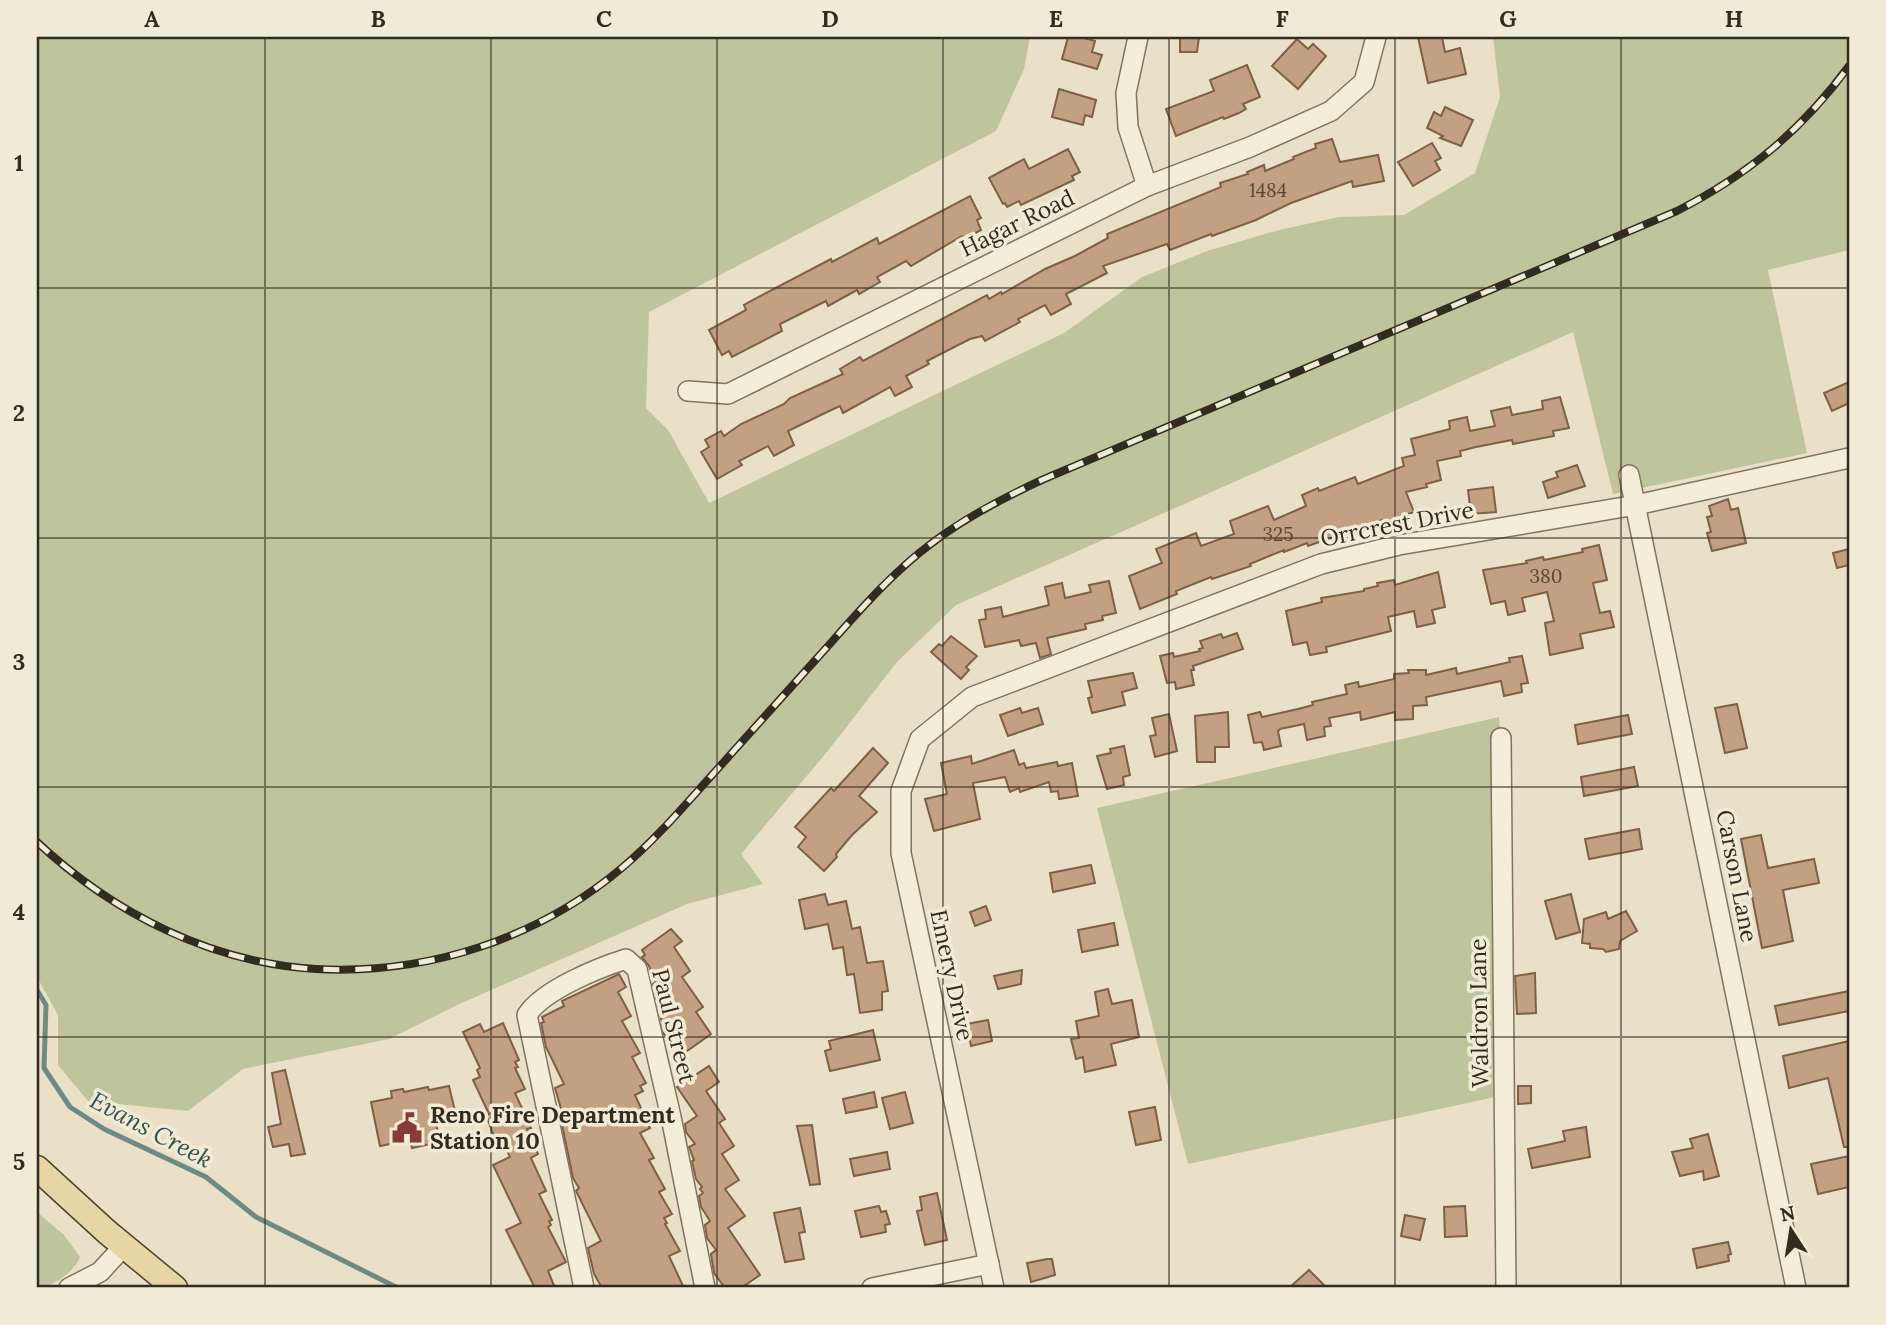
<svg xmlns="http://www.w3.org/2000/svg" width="1886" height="1325" viewBox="0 0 1886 1325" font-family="Lora,serif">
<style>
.green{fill:#bec59c}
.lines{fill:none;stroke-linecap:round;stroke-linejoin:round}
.stream{stroke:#6f8a85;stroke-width:5}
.building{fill:#c2a081;stroke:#7e6047;stroke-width:2}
.minor-casing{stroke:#82735e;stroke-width:22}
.major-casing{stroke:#504232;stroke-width:27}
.minor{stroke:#f4eed9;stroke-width:19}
.major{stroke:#e7d6a3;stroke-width:24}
.rail-casing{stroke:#342b20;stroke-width:8}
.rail{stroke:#f1ead5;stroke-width:5;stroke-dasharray:16;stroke-linecap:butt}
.grid{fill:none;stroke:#342b20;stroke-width:2;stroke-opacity:0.55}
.labels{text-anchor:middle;stroke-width:7;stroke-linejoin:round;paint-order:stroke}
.number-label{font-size:19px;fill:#584838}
.street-label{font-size:23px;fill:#342b20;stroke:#f1ead5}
.poi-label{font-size:23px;font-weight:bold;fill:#342b20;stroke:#f1ead5;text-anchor:start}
.water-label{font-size:24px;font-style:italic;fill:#315252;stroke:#f1ead5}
.neatline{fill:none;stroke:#342b20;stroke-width:2.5}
.grid-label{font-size:23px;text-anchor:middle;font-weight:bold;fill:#342b20}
</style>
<rect width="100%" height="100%" fill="#e9e0c7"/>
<g class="green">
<path d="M 37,37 L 1030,37 L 1024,69 L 996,131 L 649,312 L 646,408 L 668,430 L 709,503 L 1064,333 L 1142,277 L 1207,251 L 1279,230 L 1339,217 L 1404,215 L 1475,173 L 1500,97 L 1493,37 L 1849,37 L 1849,250 L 1768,270 L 1807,453 L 1613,494 L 1573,332 L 956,605 L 897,662 L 827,752 L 741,854 L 763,884 L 687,904 L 455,1006 L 389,1039 L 243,1069 L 188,1111 L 88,1101 L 58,1065 L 58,1015 L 37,977 Z"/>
<path d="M 1499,717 L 1501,738 L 1504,1095 L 1188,1164 L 1097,808 Z"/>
<path d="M 37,1212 L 64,1235 L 80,1257 C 74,1272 53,1287 37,1288 Z"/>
</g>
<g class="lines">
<path class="stream" d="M 37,990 L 46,1005 L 44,1068 L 70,1107 L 104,1129 L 206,1177 L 256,1217 L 398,1288"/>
</g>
<g class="building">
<path d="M 1068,37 L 1081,37 L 1095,41 L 1092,52 L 1102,55 L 1097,69 L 1062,59 Z"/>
<path d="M 1180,37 L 1199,37 L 1197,52 L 1180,52 Z"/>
<path d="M 1418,37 L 1442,37 L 1445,52 L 1460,48 L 1466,74 L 1428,83 Z"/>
<path d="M 1297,39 L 1308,49 L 1313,44 L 1326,56 L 1298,89 L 1272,66 Z"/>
<path d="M 1247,65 L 1260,97 L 1243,104 L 1246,109 L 1239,113 L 1224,119 L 1223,117 L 1176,136 L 1166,109 L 1214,91 L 1210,80 Z"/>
<path d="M 1059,89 L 1096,100 L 1092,117 L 1085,115 L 1083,125 L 1052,117 Z"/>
<path d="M 1445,107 L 1473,120 L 1461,146 L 1440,138 L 1443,136 L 1427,128 L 1434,112 L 1441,116 Z"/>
<path d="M 1332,139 L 1340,162 L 1378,155 L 1384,181 L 1353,187 L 1352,181 L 1291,203 L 1256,220 L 1212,236 L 1211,234 L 1170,250 L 1167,244 L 1103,266 L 1107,273 L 1066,294 L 1071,304 L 1051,315 L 1045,305 L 1018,319 L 1020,322 L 985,341 L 982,336 L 970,339 L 927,361 L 929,364 L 906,376 L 912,387 L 895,396 L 890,387 L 843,413 L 840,406 L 827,412 L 788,431 L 794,445 L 774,456 L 768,446 L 739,461 L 742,465 L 717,479 L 701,452 L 709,447 L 705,440 L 721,431 L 724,436 L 741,424 L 784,404 L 790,398 L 843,374 L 840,369 L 860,357 L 863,361 L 987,295 L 989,299 L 1001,292 L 1002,294 L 1045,269 L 1075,256 L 1108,238 L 1107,234 L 1221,187 L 1220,183 L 1248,174 L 1247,172 L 1264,165 L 1265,171 L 1294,159 L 1293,157 L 1316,148 L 1315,144 Z"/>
<path d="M 1432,143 L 1441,158 L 1435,161 L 1440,170 L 1413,186 L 1398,162 Z"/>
<path d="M 1068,149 L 1080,172 L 1072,176 L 1074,180 L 1021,205 L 1019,201 L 1007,207 L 1005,203 L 1003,204 L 989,178 L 1024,159 L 1029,169 Z"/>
<path d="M 970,196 L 981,218 L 977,220 L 981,230 L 964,239 L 962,236 L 911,266 L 906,261 L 877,277 L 880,282 L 859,294 L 857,290 L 828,306 L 826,301 L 780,324 L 782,331 L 732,357 L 729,351 L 722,355 L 709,330 L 746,310 L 744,305 L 749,302 L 831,259 L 832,262 L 877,238 L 879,244 Z"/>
<path d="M 1849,382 L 1849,403 L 1832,411 L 1824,393 Z"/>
<path d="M 1560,397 L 1569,428 L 1553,431 L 1554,436 L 1513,444 L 1512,440 L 1476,447 L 1460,451 L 1461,456 L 1437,461 L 1441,480 L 1426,484 L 1427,487 L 1406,492 L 1414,512 L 1400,517 L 1401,521 L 1384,527 L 1382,520 L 1308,546 L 1307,543 L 1284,552 L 1284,550 L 1250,564 L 1251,566 L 1212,579 L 1211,577 L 1176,591 L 1177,594 L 1140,609 L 1129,576 L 1162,563 L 1156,549 L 1196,533 L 1201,546 L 1234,534 L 1230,521 L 1268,506 L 1274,520 L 1306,506 L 1302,495 L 1318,488 L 1319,491 L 1355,477 L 1358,484 L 1404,466 L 1402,458 L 1415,455 L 1411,439 L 1450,429 L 1449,421 L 1467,417 L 1470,431 L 1495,426 L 1491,411 L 1510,407 L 1512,415 L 1543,409 L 1542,401 Z"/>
<path d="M 1577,465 L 1585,486 L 1548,498 L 1543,482 L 1558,477 L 1556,472 Z"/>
<path d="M 1493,487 L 1496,512 L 1471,514 L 1468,490 Z"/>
<path d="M 1728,499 L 1731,510 L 1738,508 L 1746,543 L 1712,551 L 1707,533 L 1711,532 L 1707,517 L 1712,516 L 1709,506 Z"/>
<path d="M 1599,545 L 1607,580 L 1593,583 L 1600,613 L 1610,611 L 1614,627 L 1580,634 L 1583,648 L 1550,655 L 1545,623 L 1554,621 L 1547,592 L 1522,598 L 1525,611 L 1508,615 L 1505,601 L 1491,604 L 1483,570 L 1527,563 L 1526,561 L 1543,557 L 1544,560 L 1583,552 L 1582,549 Z"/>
<path d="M 1849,549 L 1849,565 L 1837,568 L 1833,553 Z"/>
<path d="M 1438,572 L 1445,607 L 1432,610 L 1435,623 L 1417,627 L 1414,611 L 1388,617 L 1391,631 L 1326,647 L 1327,652 L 1310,655 L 1307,642 L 1293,645 L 1286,611 L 1322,602 L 1321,598 L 1364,591 L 1364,589 L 1378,586 L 1377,583 L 1394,580 L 1395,585 Z"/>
<path d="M 1109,581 L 1116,613 L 1102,616 L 1103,620 L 1085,624 L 1086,629 L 1047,638 L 1051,654 L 1040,658 L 1036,643 L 1021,646 L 1019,640 L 985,647 L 979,620 L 986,619 L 985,610 L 1001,607 L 1003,617 L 1049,605 L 1045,587 L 1062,583 L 1065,598 L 1091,592 L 1089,585 Z"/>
<path d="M 1237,633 L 1243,649 L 1193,666 L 1194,670 L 1191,670 L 1194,685 L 1176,689 L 1175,682 L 1167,683 L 1160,656 L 1173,653 L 1174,657 L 1200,651 L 1199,649 L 1203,648 L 1200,641 L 1221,634 L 1223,638 Z"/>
<path d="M 951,636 L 977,656 L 966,667 L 969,670 L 961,679 L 931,652 L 939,644 L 942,646 Z"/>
<path d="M 1522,656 L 1528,683 L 1521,684 L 1522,692 L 1504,696 L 1501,681 L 1426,697 L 1427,705 L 1413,706 L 1413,719 L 1395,720 L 1395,712 L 1361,720 L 1360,712 L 1329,718 L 1331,726 L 1324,727 L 1325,736 L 1307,740 L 1304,724 L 1280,729 L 1278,731 L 1281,746 L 1264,750 L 1262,742 L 1254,743 L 1248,715 L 1260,712 L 1262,717 L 1298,709 L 1313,705 L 1312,702 L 1347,694 L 1345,685 L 1358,682 L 1359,687 L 1394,679 L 1394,674 L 1409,673 L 1408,670 L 1426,670 L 1426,675 L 1456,668 L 1457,674 L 1510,662 L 1509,658 Z"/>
<path d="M 1133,673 L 1137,688 L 1122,692 L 1125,705 L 1092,713 L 1088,698 L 1092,697 L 1088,681 Z"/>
<path d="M 1737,704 L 1747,748 L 1725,753 L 1715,708 Z"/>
<path d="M 1020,708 L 1022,713 L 1038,708 L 1043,724 L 1008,736 L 1000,715 Z"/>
<path d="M 1228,712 L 1229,747 L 1215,747 L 1215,762 L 1197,762 L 1195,716 Z"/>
<path d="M 1169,714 L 1177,751 L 1155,757 L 1150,736 L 1156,735 L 1152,718 Z"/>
<path d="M 1628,715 L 1632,734 L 1578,744 L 1575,725 Z"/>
<path d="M 1124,746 L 1130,775 L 1123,777 L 1124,785 L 1107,789 L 1097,756 L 1111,753 L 1110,749 Z"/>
<path d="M 873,748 L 888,763 L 859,796 L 877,812 L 852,835 L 836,854 L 837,857 L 824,871 L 798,847 L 806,837 L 795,827 L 831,788 L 834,791 Z"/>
<path d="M 1014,750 L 1019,765 L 1024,763 L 1026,768 L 1057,762 L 1058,766 L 1072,763 L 1078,796 L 1059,799 L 1058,791 L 1051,792 L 1049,782 L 1020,792 L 1019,788 L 1010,792 L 1005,777 L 973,783 L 980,819 L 934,831 L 925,799 L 947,794 L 941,763 L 971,756 L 972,764 Z"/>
<path d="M 1634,767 L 1638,786 L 1584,796 L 1581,777 Z"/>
<path d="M 1639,829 L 1642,849 L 1589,859 L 1585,839 Z"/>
<path d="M 1761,835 L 1768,868 L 1814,859 L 1819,883 L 1783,890 L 1793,941 L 1762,948 L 1741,839 Z"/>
<path d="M 1091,865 L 1095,883 L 1053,892 L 1050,873 Z"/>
<path d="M 825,894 L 828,905 L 846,901 L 852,929 L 860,927 L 867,963 L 883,961 L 888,991 L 882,992 L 882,1010 L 860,1013 L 854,974 L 847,975 L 843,947 L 833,949 L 828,924 L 805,929 L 799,900 Z"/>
<path d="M 1571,894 L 1580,932 L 1556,939 L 1545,901 Z"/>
<path d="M 986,906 L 991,920 L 975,926 L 970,912 Z"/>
<path d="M 1626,911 L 1637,931 L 1620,941 L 1619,949 L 1606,952 L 1603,949 L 1590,948 L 1590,944 L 1582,943 L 1584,919 L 1606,912 L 1608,919 Z"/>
<path d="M 1114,923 L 1118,945 L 1082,952 L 1078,930 Z"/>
<path d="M 671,929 L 682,941 L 674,947 L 690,971 L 682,977 L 703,1007 L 696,1012 L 711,1034 L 680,1056 L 664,1034 L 660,1013 L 662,1012 L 658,1006 L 653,984 L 655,982 L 649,966 L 642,957 L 645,955 L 642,950 Z"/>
<path d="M 1022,970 L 1021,984 L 998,989 L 994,976 Z"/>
<path d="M 1535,973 L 1536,1013 L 1517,1014 L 1515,976 Z"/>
<path d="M 619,974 L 626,987 L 618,992 L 631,1016 L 622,1021 L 640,1053 L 632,1057 L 646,1083 L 640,1086 L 643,1091 L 635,1095 L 650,1128 L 640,1133 L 654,1158 L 649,1160 L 665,1189 L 659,1192 L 672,1214 L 664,1218 L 667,1223 L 665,1224 L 680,1251 L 669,1256 L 684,1288 L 602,1288 L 594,1274 L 588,1248 L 601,1241 L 576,1191 L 579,1188 L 573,1178 L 561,1120 L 564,1119 L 555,1088 L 564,1084 L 546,1047 L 541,1023 L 544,1022 L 542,1017 L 564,1006 L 562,1001 Z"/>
<path d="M 1108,989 L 1112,1004 L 1132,1000 L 1139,1037 L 1111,1044 L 1116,1065 L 1085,1072 L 1083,1057 L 1076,1059 L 1071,1039 L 1079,1038 L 1076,1021 L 1099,1016 L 1095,992 Z"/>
<path d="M 1849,991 L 1849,1011 L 1779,1025 L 1775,1006 Z"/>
<path d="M 988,1020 L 992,1041 L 971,1046 L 967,1024 Z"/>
<path d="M 503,1023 L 519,1060 L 515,1062 L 518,1067 L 515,1068 L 525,1089 L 515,1093 L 531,1128 L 527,1129 L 538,1154 L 531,1158 L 546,1191 L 539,1194 L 552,1220 L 549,1221 L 551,1225 L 548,1227 L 566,1262 L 548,1271 L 555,1288 L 535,1288 L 506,1230 L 521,1223 L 493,1165 L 510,1157 L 499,1134 L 494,1136 L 486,1115 L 489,1114 L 473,1080 L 480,1077 L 477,1070 L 480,1068 L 463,1032 L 480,1024 L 484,1032 Z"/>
<path d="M 873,1030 L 880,1060 L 830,1071 L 825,1051 L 831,1049 L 829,1041 Z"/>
<path d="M 1849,1041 L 1849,1147 L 1844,1147 L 1828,1078 L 1789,1088 L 1783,1056 Z"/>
<path d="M 709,1066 L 719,1082 L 706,1091 L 725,1119 L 719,1123 L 734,1146 L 722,1154 L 739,1180 L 725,1189 L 745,1216 L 728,1228 L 760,1275 L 741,1288 L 725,1288 L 714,1273 L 711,1254 L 716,1250 L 707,1238 L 705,1225 L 710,1221 L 701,1207 L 699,1196 L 703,1193 L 700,1189 L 702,1187 L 696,1179 L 692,1161 L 694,1160 L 689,1147 L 695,1144 L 686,1132 L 685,1124 L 697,1116 L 677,1087 Z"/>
<path d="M 285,1070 L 305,1154 L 291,1156 L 289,1144 L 273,1147 L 268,1127 L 281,1124 L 272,1073 Z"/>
<path d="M 449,1086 L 455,1111 L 434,1115 L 440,1142 L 412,1148 L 410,1140 L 380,1146 L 371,1102 L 392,1098 L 391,1091 L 403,1089 L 404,1092 L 428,1087 L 429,1090 Z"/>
<path d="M 1518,1086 L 1531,1086 L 1531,1103 L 1518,1104 Z"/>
<path d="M 874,1092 L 877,1107 L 846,1113 L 843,1099 Z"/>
<path d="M 905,1092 L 913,1123 L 890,1129 L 882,1098 Z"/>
<path d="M 1155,1107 L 1161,1140 L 1136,1145 L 1129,1112 Z"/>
<path d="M 812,1125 L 820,1184 L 810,1185 L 797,1126 Z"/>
<path d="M 1586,1127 L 1590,1157 L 1532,1168 L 1528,1149 L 1565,1141 L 1563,1131 Z"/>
<path d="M 1708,1134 L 1719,1176 L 1704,1180 L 1703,1171 L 1680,1176 L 1672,1152 L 1693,1148 L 1690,1139 Z"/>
<path d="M 887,1152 L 890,1169 L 854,1176 L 850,1159 Z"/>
<path d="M 1849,1156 L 1849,1187 L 1818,1194 L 1811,1164 Z"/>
<path d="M 937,1193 L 947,1240 L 925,1245 L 917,1211 L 922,1210 L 920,1197 Z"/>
<path d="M 879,1206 L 881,1212 L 886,1211 L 890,1224 L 885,1225 L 886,1232 L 861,1237 L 855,1211 Z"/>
<path d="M 1465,1206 L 1467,1236 L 1445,1237 L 1444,1207 Z"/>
<path d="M 800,1208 L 805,1232 L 799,1233 L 804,1259 L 785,1262 L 774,1213 Z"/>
<path d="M 1405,1215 L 1425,1219 L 1420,1240 L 1401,1236 Z"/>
<path d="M 1728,1242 L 1731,1254 L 1728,1255 L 1729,1261 L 1697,1268 L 1693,1249 Z"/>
<path d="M 1047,1259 L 1052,1259 L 1055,1275 L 1031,1282 L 1027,1263 Z"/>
<path d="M 1309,1270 L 1327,1288 L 1289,1288 Z"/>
</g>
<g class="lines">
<g class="minor-casing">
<g id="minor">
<path d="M 1138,37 L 1126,93 L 1128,127 L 1147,186"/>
<path d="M 688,391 L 728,394 L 1147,186 L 1250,147 L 1331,111 L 1364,82 L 1376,37"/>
<path d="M 1629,475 L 1796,1288"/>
<path d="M 1501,738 L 1506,1288"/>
<path d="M 69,1288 L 100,1272 L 124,1246"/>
<path d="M 584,1288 L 527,1015 C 543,990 598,968 626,959 L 637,969 L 671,1117 L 705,1288"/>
<path d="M 872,1288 L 989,1264"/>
<path d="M 994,1288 L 901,853 L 901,791 L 920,739 L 972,697 L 1321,564 L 1399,545 L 1636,505 L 1849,458"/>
</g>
</g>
<g class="major-casing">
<path id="major" d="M 37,1168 L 107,1232 L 175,1288"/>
</g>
<use href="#minor" class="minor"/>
<use href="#major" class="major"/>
<g class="rail-casing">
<path id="rail" d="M 37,842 C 113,913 211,963 316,969 C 427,975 538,939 623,867 C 656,839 684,806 713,774 C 748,735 784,695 819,656 C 855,616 889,575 932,543 C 966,517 1005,497 1044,479 L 1677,211 C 1749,174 1801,131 1849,66"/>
</g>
<use href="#rail" class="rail"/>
</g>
<path class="grid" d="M 265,37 L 265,1288M 491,37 L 491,1288M 717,37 L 717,1288M 943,37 L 943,1288M 1169,37 L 1169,1288M 1395,37 L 1395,1288M 1621,37 L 1621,1288M 37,288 L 1849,288M 37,538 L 1849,538M 37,787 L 1849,787M 37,1037 L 1849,1037"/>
<defs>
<g id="civic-bare" transform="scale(2.415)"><path d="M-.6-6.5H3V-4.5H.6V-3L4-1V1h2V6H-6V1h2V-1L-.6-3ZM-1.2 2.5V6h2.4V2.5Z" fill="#8a3a36" stroke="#f1ead5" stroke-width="2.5" paint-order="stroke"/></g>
</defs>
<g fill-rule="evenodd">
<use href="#civic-bare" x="407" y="1128"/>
</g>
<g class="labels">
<g class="number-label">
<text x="1268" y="197">1484</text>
<text x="1278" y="541">325</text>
<text x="1546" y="583">380</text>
</g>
<g class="street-label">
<text transform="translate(1017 223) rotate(-26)" y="8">Hagar Road</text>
<text transform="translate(1397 524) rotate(-11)" y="8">Orrcrest Drive</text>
<text transform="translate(1737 876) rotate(79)" y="8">Carson Lane</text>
<text transform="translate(952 975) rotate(78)" y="8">Emery Drive</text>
<text transform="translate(1479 1013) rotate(-91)" y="8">Waldron Lane</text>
<text transform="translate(674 1026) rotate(76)" y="8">Paul Street</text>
</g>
<g class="poi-label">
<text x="430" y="1123">Reno Fire Department<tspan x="430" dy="26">Station 10</tspan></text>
</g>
<g class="water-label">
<text transform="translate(151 1130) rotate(28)" y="8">Evans Creek</text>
</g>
</g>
<rect width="1886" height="1325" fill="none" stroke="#f1ead5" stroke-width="77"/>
<g transform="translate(1791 1230) rotate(348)" stroke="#f1ead5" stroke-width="5" paint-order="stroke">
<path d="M0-5L12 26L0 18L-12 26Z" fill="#342b20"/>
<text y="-10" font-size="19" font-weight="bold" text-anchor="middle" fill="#342b20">N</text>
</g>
<rect x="38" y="38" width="1810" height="1248" class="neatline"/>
<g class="grid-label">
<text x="152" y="27">A</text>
<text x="378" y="27">B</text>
<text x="604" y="27">C</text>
<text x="830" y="27">D</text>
<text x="1056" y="27">E</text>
<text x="1282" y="27">F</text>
<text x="1508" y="27">G</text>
<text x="1734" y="27">H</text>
<text x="19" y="171">1</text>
<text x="19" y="421">2</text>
<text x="19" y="670">3</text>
<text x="19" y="920">4</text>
<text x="19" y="1170">5</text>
</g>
</svg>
